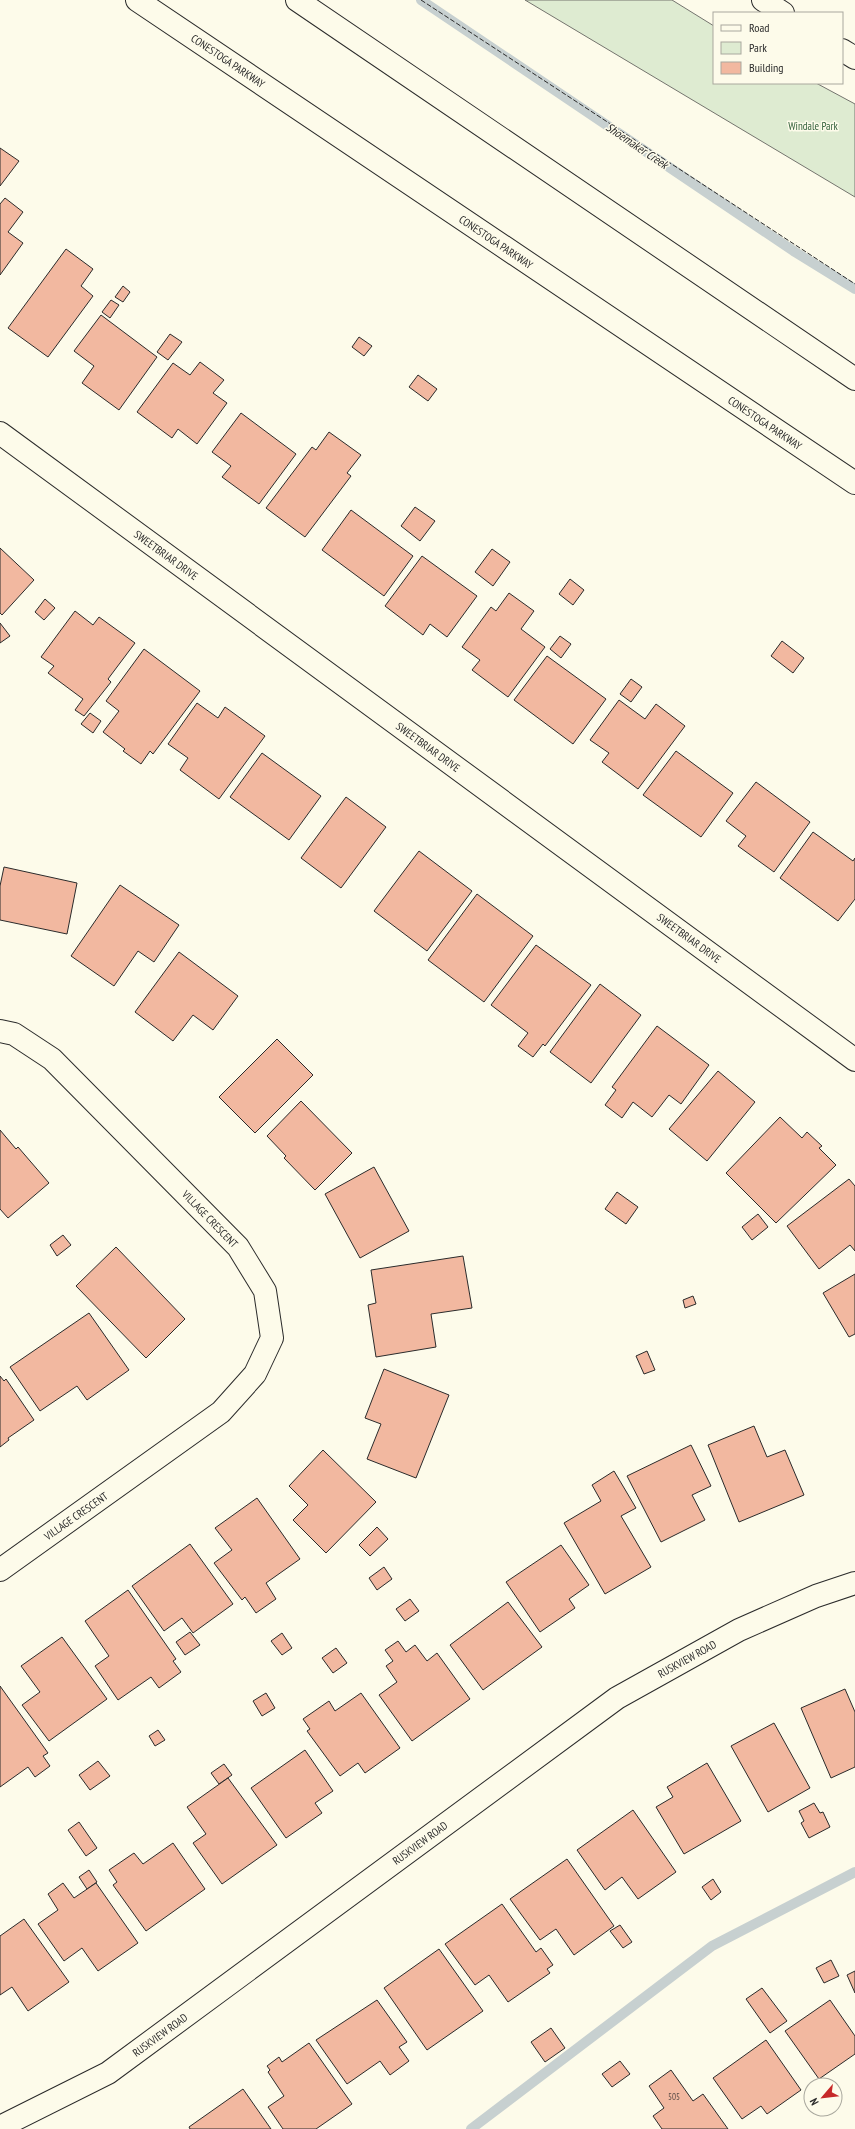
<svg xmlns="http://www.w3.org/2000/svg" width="855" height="2129" viewBox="0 0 855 2129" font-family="'PT Sans Narrow',sans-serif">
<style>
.green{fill:#deebd1;stroke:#74746e}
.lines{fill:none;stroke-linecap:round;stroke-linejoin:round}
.stream{stroke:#c7d0d0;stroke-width:10}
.building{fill:#f2b8a0;stroke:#2b2b2b}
.street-casing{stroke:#2b2b2b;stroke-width:24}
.highway-casing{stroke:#2b2b2b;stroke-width:24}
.street{stroke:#fdfbea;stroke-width:22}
.highway{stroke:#fdfbea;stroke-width:22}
.fence{stroke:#2b2b2b;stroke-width:1;stroke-dasharray:5 2;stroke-linecap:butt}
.labels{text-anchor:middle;stroke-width:3;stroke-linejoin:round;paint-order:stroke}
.number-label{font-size:9px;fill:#5d4e48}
.street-label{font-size:11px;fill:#2b2b2b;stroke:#fdfbea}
.park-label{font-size:11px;fill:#34623c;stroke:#fdfbea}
.water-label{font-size:12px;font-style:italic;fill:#2b2b2b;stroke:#fdfbea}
</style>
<rect width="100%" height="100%" fill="#fdfbea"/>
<path class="green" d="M 525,0 L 672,0 L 714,26 L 714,83 L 816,83 L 855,104 L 855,197 Z"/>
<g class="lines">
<g class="stream">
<path d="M 421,0 L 795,252 L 855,289"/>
<path d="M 471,2129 L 712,1946 L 855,1872"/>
</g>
</g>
<g class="building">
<path d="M 0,148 L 19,161 L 0,186 Z"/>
<path d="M 5,198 L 23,212 L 8,232 L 23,243 L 0,275 L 0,204 Z"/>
<path d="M 66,249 L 93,269 L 81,286 L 93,296 L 48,357 L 8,328 Z"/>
<path d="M 123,286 L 130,292 L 123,302 L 115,297 Z"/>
<path d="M 111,300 L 119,305 L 110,318 L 102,312 Z"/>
<path d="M 101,315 L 157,357 L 119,410 L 82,383 L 94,366 L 74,351 Z"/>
<path d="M 170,334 L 182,342 L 168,360 L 157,352 Z"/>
<path d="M 359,337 L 372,346 L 364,356 L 352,347 Z"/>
<path d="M 200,362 L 224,380 L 213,393 L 227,403 L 197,444 L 178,429 L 172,438 L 137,412 L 173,363 L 190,375 Z"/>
<path d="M 418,375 L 437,389 L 428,401 L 409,387 Z"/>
<path d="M 241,413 L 296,454 L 259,504 L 222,477 L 231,466 L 212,452 Z"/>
<path d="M 329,432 L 361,455 L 347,473 L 351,476 L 305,537 L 266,508 L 312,447 L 316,450 Z"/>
<path d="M 415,507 L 435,521 L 420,541 L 401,526 Z"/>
<path d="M 351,510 L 413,556 L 384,596 L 322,550 Z"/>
<path d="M 0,548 L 34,580 L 2,615 L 0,613 Z"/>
<path d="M 492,549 L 510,562 L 493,586 L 475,572 Z"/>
<path d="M 422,556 L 477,596 L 447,637 L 430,624 L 423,635 L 385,606 Z"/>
<path d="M 570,579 L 584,590 L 573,605 L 559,594 Z"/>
<path d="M 509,593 L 534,611 L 521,629 L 545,647 L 508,697 L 472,670 L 480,660 L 462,647 L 491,607 L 496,611 Z"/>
<path d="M 45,599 L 55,608 L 44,620 L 35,612 Z"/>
<path d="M 75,611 L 93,625 L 99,617 L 135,643 L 108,679 L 111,682 L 84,716 L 75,710 L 83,699 L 48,673 L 54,666 L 41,657 Z"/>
<path d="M 0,623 L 10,636 L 0,643 Z"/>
<path d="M 560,636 L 571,644 L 561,658 L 550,649 Z"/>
<path d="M 782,641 L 804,658 L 793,673 L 771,656 Z"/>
<path d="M 144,649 L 200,691 L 153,754 L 150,751 L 141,764 L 123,751 L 125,749 L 103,732 L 119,711 L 106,701 Z"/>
<path d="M 547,656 L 606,699 L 573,744 L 514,700 Z"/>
<path d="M 631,679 L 642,687 L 631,702 L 620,694 Z"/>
<path d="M 619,700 L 645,719 L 656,704 L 685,726 L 638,789 L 602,762 L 609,753 L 590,740 Z"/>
<path d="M 197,703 L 218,718 L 225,707 L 265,736 L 219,799 L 180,770 L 188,758 L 168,744 Z"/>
<path d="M 90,713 L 101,721 L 93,733 L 81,724 Z"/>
<path d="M 676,751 L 733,793 L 701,837 L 643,795 Z"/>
<path d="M 262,753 L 321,796 L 289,840 L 230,797 Z"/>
<path d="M 756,782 L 810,822 L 774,872 L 738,846 L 746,836 L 726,821 Z"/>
<path d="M 346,797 L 386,827 L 341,888 L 301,858 Z"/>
<path d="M 813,832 L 853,861 L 855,858 L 855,899 L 838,921 L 780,878 Z"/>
<path d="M 419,851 L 472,891 L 427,951 L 374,911 Z"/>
<path d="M 4,867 L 77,883 L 67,934 L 0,920 L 0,886 Z"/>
<path d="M 120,885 L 179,925 L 154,962 L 138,951 L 114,986 L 71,956 Z"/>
<path d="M 477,894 L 533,936 L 484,1002 L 428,960 Z"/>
<path d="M 536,945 L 591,985 L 545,1046 L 543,1044 L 533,1057 L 518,1046 L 528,1033 L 491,1005 Z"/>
<path d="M 179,952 L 238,996 L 213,1030 L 193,1015 L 173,1041 L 135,1012 Z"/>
<path d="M 600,984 L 641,1015 L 591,1083 L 550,1052 Z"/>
<path d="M 657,1026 L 709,1065 L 681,1104 L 669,1095 L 652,1117 L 633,1102 L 622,1118 L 605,1105 L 616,1090 L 612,1087 Z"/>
<path d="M 277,1039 L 313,1075 L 255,1133 L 219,1097 Z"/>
<path d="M 718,1071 L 755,1102 L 707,1161 L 669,1129 Z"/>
<path d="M 301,1101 L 352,1153 L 315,1190 L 284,1158 L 286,1156 L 267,1136 Z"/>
<path d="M 780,1117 L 802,1138 L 807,1132 L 822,1146 L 819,1148 L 836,1165 L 776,1223 L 726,1173 Z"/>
<path d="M 0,1130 L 16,1149 L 18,1147 L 49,1183 L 8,1218 L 0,1209 Z"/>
<path d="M 374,1167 L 409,1231 L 360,1258 L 325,1194 Z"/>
<path d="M 849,1179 L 855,1186 L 855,1251 L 850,1245 L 819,1269 L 787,1226 Z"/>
<path d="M 617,1192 L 638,1207 L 626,1224 L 605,1209 Z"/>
<path d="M 758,1214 L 768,1227 L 752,1240 L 742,1227 Z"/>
<path d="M 63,1235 L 71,1245 L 57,1256 L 50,1245 Z"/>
<path d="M 116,1247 L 185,1319 L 146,1358 L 76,1286 Z"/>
<path d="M 463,1256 L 472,1308 L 431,1314 L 436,1347 L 376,1357 L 368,1305 L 376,1303 L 371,1270 Z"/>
<path d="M 855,1274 L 855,1334 L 849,1337 L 823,1293 Z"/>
<path d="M 693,1296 L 696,1304 L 685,1308 L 683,1300 Z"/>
<path d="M 89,1313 L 129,1370 L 87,1400 L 77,1386 L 40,1411 L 10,1367 Z"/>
<path d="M 647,1351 L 655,1370 L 644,1374 L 636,1356 Z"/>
<path d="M 384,1369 L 449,1395 L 416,1478 L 367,1459 L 381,1424 L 365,1418 Z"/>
<path d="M 0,1376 L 4,1381 L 6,1379 L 34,1420 L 8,1438 L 9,1440 L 0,1447 Z"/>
<path d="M 754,1426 L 767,1457 L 785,1450 L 804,1495 L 739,1522 L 708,1445 Z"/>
<path d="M 691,1445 L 711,1486 L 692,1495 L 705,1520 L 661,1542 L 627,1476 Z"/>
<path d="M 323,1450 L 376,1502 L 326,1553 L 293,1520 L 308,1505 L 289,1486 Z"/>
<path d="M 614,1471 L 636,1508 L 621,1516 L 651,1567 L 605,1594 L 564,1523 L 601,1501 L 592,1485 Z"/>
<path d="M 257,1498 L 300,1559 L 266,1583 L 276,1599 L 256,1613 L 245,1597 L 242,1600 L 214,1563 L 232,1550 L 215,1528 Z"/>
<path d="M 377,1527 L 388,1539 L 370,1556 L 359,1545 Z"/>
<path d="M 190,1544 L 233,1604 L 193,1633 L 182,1618 L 164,1631 L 132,1586 Z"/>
<path d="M 561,1545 L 589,1585 L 569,1599 L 575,1608 L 540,1632 L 506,1582 Z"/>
<path d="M 384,1567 L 392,1579 L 377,1590 L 369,1578 Z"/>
<path d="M 128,1590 L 176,1659 L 173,1661 L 181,1672 L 159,1688 L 151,1677 L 118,1700 L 95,1666 L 109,1656 L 85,1621 Z"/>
<path d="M 410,1599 L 419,1611 L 405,1621 L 396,1609 Z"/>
<path d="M 508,1602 L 542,1647 L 483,1690 L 450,1645 Z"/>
<path d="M 190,1632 L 200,1645 L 185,1655 L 176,1642 Z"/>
<path d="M 282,1633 L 292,1648 L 282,1655 L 271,1641 Z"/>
<path d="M 62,1637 L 107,1699 L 49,1741 L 22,1705 L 40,1692 L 21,1666 Z"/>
<path d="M 398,1641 L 406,1652 L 415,1645 L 427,1661 L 437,1653 L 470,1699 L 412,1741 L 379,1695 L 397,1682 L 386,1666 L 393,1661 L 385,1650 Z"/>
<path d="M 336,1648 L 347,1663 L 333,1673 L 322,1658 Z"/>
<path d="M 0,1686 L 48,1753 L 43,1756 L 50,1766 L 35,1777 L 28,1767 L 0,1787 Z"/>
<path d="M 845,1689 L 855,1712 L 855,1767 L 831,1778 L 801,1708 Z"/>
<path d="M 266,1693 L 275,1708 L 262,1716 L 253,1701 Z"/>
<path d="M 361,1693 L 400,1748 L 365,1773 L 358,1763 L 340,1776 L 307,1731 L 310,1729 L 303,1719 L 329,1701 L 335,1711 Z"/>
<path d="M 774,1723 L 810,1788 L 768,1812 L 731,1746 Z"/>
<path d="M 158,1730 L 165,1740 L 155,1746 L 149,1736 Z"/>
<path d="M 305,1750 L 333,1791 L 315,1803 L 322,1813 L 286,1838 L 251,1788 Z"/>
<path d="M 98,1761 L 110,1776 L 90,1790 L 79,1775 Z"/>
<path d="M 707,1763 L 741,1821 L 684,1854 L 656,1807 L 673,1797 L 667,1787 Z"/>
<path d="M 224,1764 L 232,1775 L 219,1784 L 211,1773 Z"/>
<path d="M 228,1778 L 277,1845 L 222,1884 L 193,1843 L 206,1834 L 187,1807 Z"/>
<path d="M 814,1803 L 820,1813 L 823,1812 L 830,1827 L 809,1838 L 801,1823 L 804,1821 L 799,1811 Z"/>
<path d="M 633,1810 L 676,1872 L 638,1899 L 622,1877 L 605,1890 L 577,1850 Z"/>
<path d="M 79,1822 L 97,1848 L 86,1856 L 68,1830 Z"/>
<path d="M 173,1843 L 205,1889 L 146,1931 L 113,1885 L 117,1882 L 109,1870 L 134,1853 L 143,1864 Z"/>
<path d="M 567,1859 L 614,1926 L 574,1955 L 556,1929 L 540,1940 L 510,1899 Z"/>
<path d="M 89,1870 L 97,1882 L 87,1889 L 79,1877 Z"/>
<path d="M 713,1879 L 721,1892 L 711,1900 L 702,1887 Z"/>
<path d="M 63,1883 L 74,1898 L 96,1883 L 138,1943 L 98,1971 L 82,1948 L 64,1961 L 38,1924 L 58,1910 L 48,1894 Z"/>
<path d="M 502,1904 L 536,1952 L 541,1948 L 553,1965 L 547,1969 L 550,1973 L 508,2002 L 489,1975 L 475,1985 L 445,1944 Z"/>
<path d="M 24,1919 L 69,1982 L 28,2011 L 12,1987 L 0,1995 L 0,1936 Z"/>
<path d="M 620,1925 L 632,1942 L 623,1948 L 610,1931 Z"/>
<path d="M 439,1949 L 483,2011 L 427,2050 L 384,1988 Z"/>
<path d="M 831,1960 L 839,1976 L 824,1983 L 816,1968 Z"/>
<path d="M 855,1971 L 855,1993 L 847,1975 Z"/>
<path d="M 762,1988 L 787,2021 L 770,2033 L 746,1999 Z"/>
<path d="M 377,2000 L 407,2042 L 399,2047 L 409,2061 L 390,2075 L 380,2061 L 347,2084 L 316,2040 Z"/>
<path d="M 830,2000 L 855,2036 L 855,2054 L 819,2079 L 785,2031 Z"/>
<path d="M 551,2028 L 565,2048 L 545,2062 L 531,2042 Z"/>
<path d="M 766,2040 L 801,2090 L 767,2114 L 761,2106 L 742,2119 L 713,2078 Z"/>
<path d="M 309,2043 L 352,2104 L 316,2129 L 283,2129 L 268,2107 L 284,2096 L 268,2072 L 270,2070 L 267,2066 L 279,2057 L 282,2062 Z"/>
<path d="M 620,2061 L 630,2074 L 612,2087 L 602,2074 Z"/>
<path d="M 671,2070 L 693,2101 L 703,2094 L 728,2129 L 662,2129 L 653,2116 L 664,2108 L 649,2086 Z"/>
<path d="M 243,2089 L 271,2129 L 190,2129 L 189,2127 Z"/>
</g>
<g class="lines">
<g class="street-casing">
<g id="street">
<path d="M 763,0 L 783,13"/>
<path d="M 842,50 L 855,58"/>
<path d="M 0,433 L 855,1060"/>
<path d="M 0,1031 L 14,1034 L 52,1059 L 238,1247 L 265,1291 L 272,1338 L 255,1374 L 221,1412 L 0,1570"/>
<path d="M 0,2127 L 108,2073 L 617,1698 L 739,1630 L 816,1596 L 855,1583"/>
</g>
</g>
<g class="highway-casing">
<g id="highway">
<path d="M 137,0 L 855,483"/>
<path d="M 297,0 L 855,379"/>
</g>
</g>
<use href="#street" class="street"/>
<use href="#highway" class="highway"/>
<path class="fence" d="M 421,0 L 855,284"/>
</g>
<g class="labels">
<g class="number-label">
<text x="674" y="2100">505</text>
</g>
<g class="street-label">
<text transform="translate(228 61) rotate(34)" y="4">CONESTOGA PARKWAY</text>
<text transform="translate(496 242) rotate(34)" y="4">CONESTOGA PARKWAY</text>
<text transform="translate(765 423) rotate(34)" y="4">CONESTOGA PARKWAY</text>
<text transform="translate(166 555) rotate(36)" y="4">SWEETBRIAR DRIVE</text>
<text transform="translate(428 747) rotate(36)" y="4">SWEETBRIAR DRIVE</text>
<text transform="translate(689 938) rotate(36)" y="4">SWEETBRIAR DRIVE</text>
<text transform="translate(210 1219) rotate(46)" y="4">VILLAGE CRESCENT</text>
<text transform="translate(76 1516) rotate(-35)" y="4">VILLAGE CRESCENT</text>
<text transform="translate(687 1659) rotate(-29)" y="4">RUSKVIEW ROAD</text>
<text transform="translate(420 1843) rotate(-36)" y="4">RUSKVIEW ROAD</text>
<text transform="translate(160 2035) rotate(-36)" y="4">RUSKVIEW ROAD</text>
</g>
<g class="park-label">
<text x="813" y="130">Windale Park</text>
</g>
<g class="water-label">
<text transform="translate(637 146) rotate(34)" y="4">Shoemaker Creek</text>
</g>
</g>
<rect x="713" y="12" width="130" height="72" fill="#fdfbea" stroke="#a9a89e"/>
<rect x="721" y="25" width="20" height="6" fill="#fdfbea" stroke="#a9a89e"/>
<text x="749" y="32" font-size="12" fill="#2b2b2b">Road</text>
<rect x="721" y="42" width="20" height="12" fill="#deebd1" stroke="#a9a89e"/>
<text x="749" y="52" font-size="12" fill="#2b2b2b">Park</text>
<rect x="721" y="62" width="20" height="12" fill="#f2b8a0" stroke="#a9a89e"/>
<text x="749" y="72" font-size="12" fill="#2b2b2b">Building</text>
<g transform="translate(823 2097) rotate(242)"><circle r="19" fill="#fdfbea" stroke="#a9a89e"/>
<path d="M0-3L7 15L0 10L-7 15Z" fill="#c62828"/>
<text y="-6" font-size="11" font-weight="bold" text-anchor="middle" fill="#2b2b2b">N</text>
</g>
</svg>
